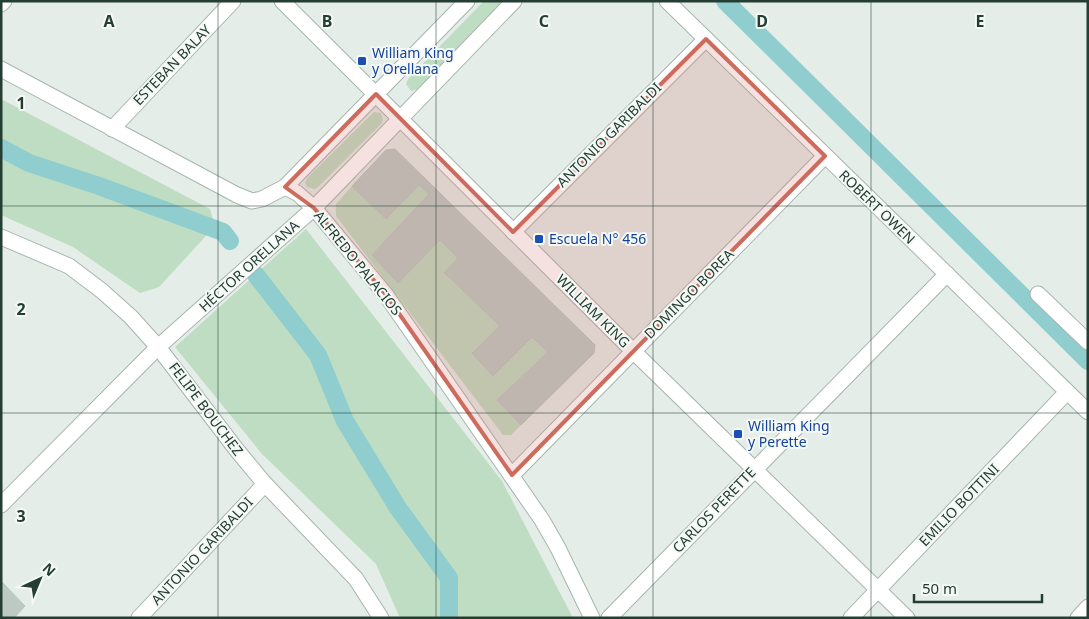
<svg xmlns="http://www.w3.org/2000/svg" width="1089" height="619" viewBox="0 0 1089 619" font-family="'Noto Sans',sans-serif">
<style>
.green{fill:#beddc2}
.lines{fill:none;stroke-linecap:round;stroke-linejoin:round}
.canal{stroke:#8fcdcf;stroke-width:18}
.building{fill:#bccac3;stroke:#b7c6be}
.street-casing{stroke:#a7b5ae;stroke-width:17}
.street{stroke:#fff;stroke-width:15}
.marked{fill:#cd6b5d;fill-opacity:0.2;stroke:#cd6b5d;stroke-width:4;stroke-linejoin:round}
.grid{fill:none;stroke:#243e33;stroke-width:1;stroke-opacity:0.55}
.transit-dot{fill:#1a4fb4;stroke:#f4f9f6;stroke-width:2}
.labels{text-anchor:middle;stroke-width:4;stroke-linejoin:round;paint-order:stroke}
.transit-label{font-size:14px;fill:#164399;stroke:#f4f9f6;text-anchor:start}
.street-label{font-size:14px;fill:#243e33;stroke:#f4f9f6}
.grid-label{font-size:16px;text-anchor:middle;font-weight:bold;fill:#243e33;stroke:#f4f9f6;stroke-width:4;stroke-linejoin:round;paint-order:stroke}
</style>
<rect width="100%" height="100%" fill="#e4ede8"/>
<g class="green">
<path d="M 484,1 L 503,1 L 418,89 L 411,91 L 406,84 L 408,79 Z"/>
<path d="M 1,99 L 210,209 L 215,226 L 159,287 L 140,293 L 73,247 L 1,215 Z"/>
<path d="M 374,112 L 381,113 L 383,120 L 381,124 L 317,188 L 314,189 L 307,187 L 305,183 L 307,178 Z"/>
<path d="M 419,185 L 429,194 L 372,255 L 398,282 L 440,240 L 458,258 L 444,274 L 500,326 L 472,352 L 493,375 L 532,337 L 548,352 L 497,400 L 521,425 L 511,435 L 503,435 L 336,216 L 336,204 L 352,186 L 386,219 Z"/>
<path d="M 306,229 L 502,481 L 573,618 L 400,618 L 376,564 L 262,454 L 175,347 Z"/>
</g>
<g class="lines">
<g class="canal">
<path d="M 725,1 L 1088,361"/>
<path d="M 1,148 L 29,163 L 99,186 L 223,232 L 230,241"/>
<path d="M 256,275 L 318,355 L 345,421 L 398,508 L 449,578 L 449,618"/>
</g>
</g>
<g class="building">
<path d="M 395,149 L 595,345 L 594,353 L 521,425 L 497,400 L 548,352 L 532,337 L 493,376 L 472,353 L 500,326 L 444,273 L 458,258 L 440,240 L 398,283 L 372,255 L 429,194 L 419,185 L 386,219 L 352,186 L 386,150 Z"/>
<path d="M 1,581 L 25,606 L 14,618 L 1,618 Z"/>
</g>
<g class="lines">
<g class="street-casing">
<g id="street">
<path d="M 282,1 L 633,351 L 907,618"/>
<path d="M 667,1 L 1088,412"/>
<path d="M 1,4 L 4,1"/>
<path d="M 1,69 L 237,195 L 252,201 L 262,199 L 285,187 L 297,193 L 314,208 L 386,295 L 542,520 L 558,548 L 592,618"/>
<path d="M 112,129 L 233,1"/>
<path d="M 285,187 L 467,1"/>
<path d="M 513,232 L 706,39"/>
<path d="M 1,237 L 69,266 L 102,291 L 131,317 L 158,347 L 236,449 L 265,484 L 356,579 L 381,618"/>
<path d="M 1038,294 L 1088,342"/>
<path d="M 512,475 L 825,156"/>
<path d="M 1,505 L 158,347 L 314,208 L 514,1"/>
<path d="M 139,618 L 265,484"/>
<path d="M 609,618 L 947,274"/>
<path d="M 851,618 L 1067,392"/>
<path d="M 1078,618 L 1088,607"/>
</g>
</g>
<use href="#street" class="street"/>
</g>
<path class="marked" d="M 706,39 L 825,156 L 512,475 L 386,295 L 314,208 L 285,187 L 376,94 L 513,232 Z"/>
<path class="grid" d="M 218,1 L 218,618M 436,1 L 436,618M 653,1 L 653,618M 871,1 L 871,618M 1,206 L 1088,206M 1,413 L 1088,413"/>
<g class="transit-dot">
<rect x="357" y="56" width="10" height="10" rx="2.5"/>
<rect x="534" y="234" width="10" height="10" rx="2.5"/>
<rect x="733" y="429" width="10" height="10" rx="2.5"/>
</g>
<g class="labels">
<g class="transit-label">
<text x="372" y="58">William King<tspan x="372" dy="16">y Orellana</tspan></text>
<text x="549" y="244">Escuela N° 456</text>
<text x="748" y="431">William King<tspan x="748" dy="16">y Perette</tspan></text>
</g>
<g class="street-label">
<text transform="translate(172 65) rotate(-46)" y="5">ESTEBAN BALAY</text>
<text transform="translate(609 135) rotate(-45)" y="5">ANTONIO GARIBALDI</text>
<text transform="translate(877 207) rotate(44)" y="5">ROBERT OWEN</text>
<text transform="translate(358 263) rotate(51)" y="5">ALFREDO PALACIOS</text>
<text transform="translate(249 266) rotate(-42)" y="5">HÉCTOR ORELLANA</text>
<text transform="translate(689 294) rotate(-45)" y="5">DOMINGO BOREA</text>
<text transform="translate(593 311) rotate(45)" y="5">WILLIAM KING</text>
<text transform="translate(206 409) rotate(53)" y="5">FELIPE BOUCHEZ</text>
<text transform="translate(959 505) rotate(-46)" y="5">EMILIO BOTTINI</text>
<text transform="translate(714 510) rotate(-46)" y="5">CARLOS PERETTE</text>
<text transform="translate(202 551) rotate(-47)" y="5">ANTONIO GARIBALDI</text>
</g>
</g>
<g class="grid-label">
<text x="109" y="27">A</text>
<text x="327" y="27">B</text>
<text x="544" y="27">C</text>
<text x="762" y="27">D</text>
<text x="980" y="27">E</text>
<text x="21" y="109">1</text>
<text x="21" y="315">2</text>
<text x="21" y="522">3</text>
</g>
<rect width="1089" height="619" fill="none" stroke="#243e33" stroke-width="5"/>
<g transform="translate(40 579) rotate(44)" stroke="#f4f9f6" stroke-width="4" paint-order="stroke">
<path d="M0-4L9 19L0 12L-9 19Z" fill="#243e33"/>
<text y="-8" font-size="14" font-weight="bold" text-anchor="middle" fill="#243e33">N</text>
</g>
<path d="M914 594v8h128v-8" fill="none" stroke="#243e33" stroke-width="2.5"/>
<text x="922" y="594" font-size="15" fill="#243e33" stroke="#f4f9f6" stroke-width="4" paint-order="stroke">50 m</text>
</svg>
